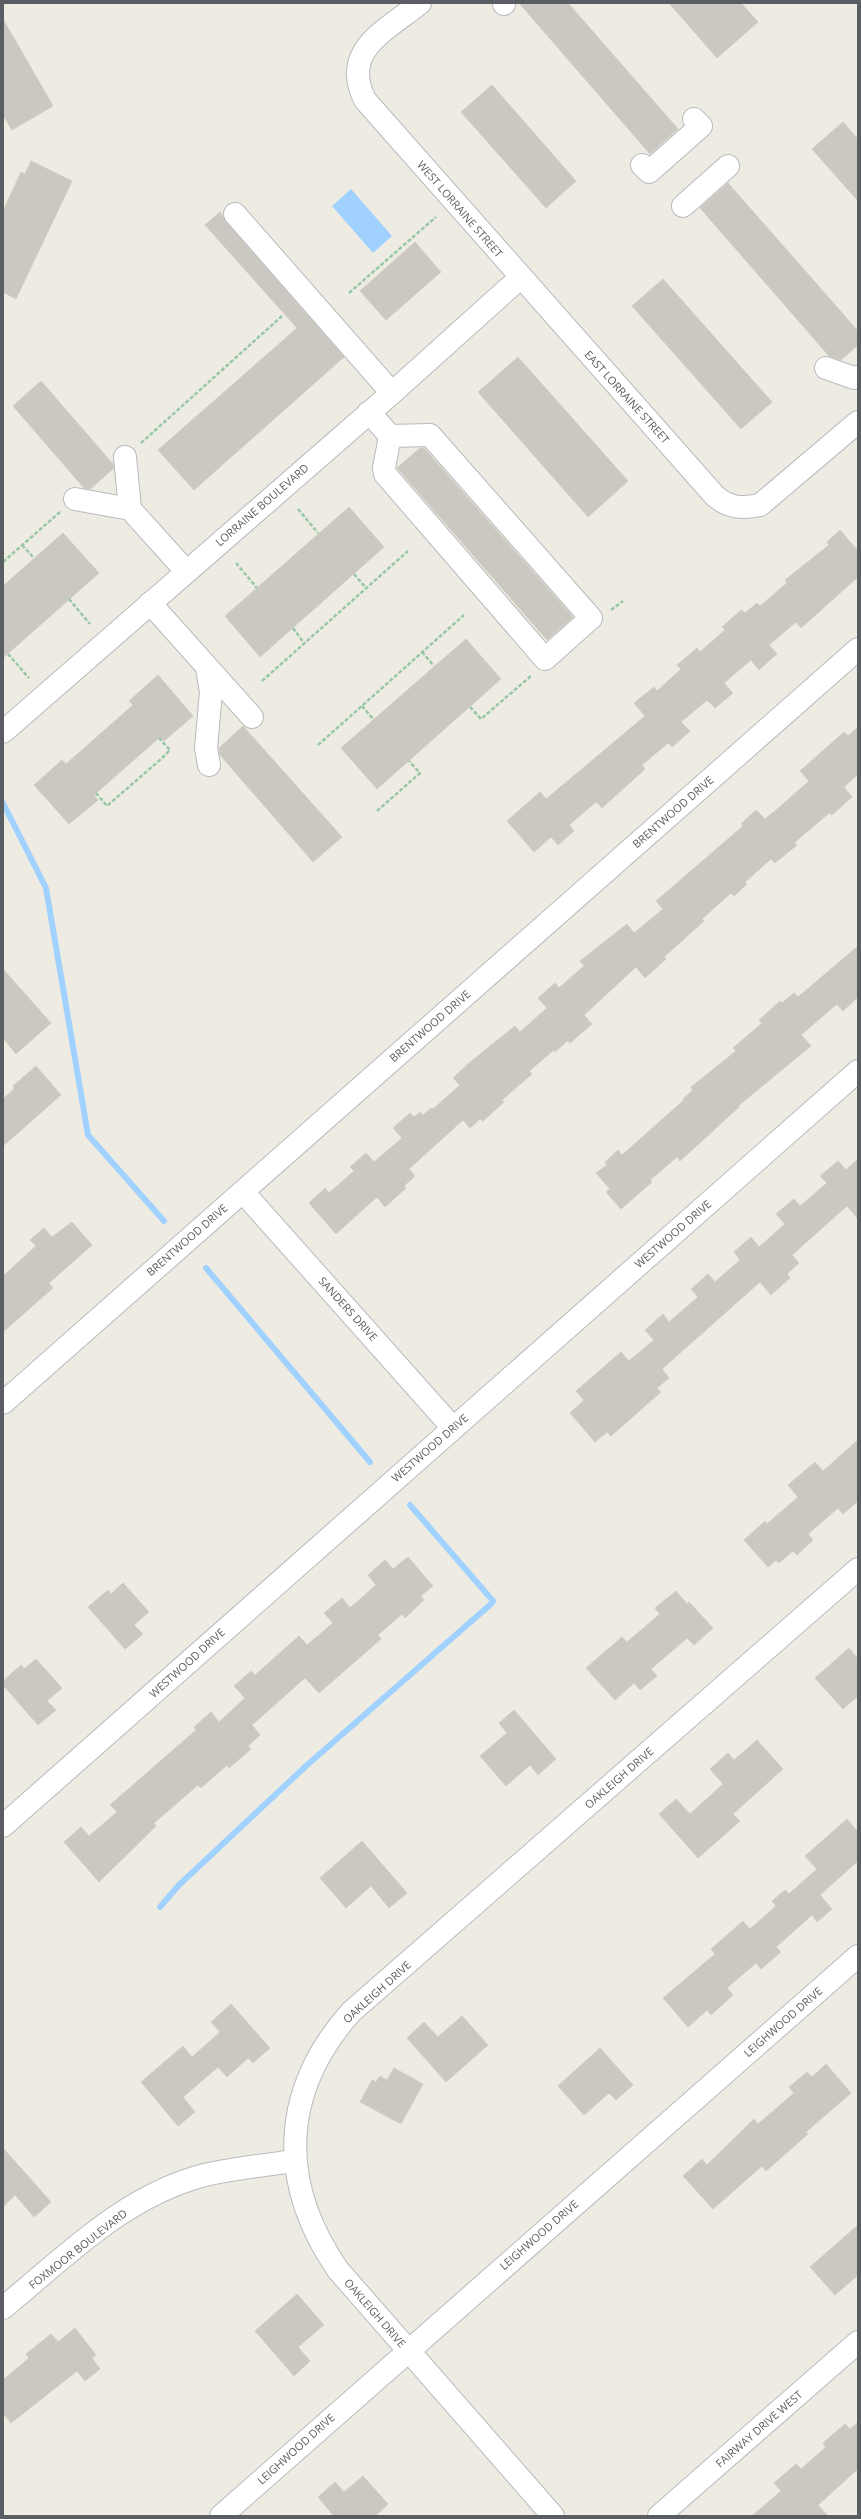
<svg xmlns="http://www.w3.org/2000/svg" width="861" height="2519" viewBox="0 0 861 2519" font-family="'Open Sans',sans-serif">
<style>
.water{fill:#a1d2ff}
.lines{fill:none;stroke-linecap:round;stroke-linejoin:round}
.stream{stroke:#a1d2ff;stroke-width:6}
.building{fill:#cbc8c1;stroke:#d3cec0}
.minor-casing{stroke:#b7babf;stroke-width:24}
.path{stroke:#97c7a7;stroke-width:2.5;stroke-dasharray:4 2;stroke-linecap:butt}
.minor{stroke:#fff;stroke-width:22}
.labels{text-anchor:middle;stroke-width:3;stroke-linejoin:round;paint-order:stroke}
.street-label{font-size:11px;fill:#5a5e63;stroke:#fff}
</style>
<rect width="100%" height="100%" fill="#eeece2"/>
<path class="water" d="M 351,189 L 392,236 L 373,253 L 332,206 Z"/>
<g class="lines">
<g class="stream">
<path d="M 3,803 L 46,888 L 88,1135 L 164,1221"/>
<path d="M 206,1268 L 370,1462"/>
<path d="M 160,1907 L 179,1885 L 306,1766 L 491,1604 L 493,1601 L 410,1505"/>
</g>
</g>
<g class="building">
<path d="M 519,3 L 568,3 L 678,129 L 650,154 Z"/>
<path d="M 669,3 L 741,3 L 758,22 L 717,58 Z"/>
<path d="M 3,19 L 53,106 L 12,130 L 3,115 Z"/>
<path d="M 492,85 L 576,181 L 546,208 L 461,112 Z"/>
<path d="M 843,122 L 858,139 L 858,201 L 812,149 Z"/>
<path d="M 31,161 L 72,181 L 16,299 L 3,292 L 3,211 L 21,172 L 25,174 Z"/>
<path d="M 728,183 L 858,331 L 858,345 L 841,360 L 829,356 L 700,208 Z"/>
<path d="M 220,212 L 226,222 L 344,357 L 194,490 L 158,450 L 297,328 L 205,225 Z"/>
<path d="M 415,242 L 441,272 L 386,320 L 360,291 Z"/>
<path d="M 663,279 L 772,402 L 741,429 L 632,306 Z"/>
<path d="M 518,357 L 628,481 L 588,517 L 478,392 Z"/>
<path d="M 41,381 L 113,464 L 114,468 L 90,489 L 84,488 L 13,406 Z"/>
<path d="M 420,448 L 424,448 L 573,617 L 547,640 L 397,468 Z"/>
<path d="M 349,507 L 384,547 L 260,657 L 225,616 Z"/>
<path d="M 840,530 L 858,551 L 858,577 L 801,628 L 796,622 L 769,645 L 777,654 L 759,670 L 751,660 L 724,683 L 733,693 L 715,708 L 707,700 L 681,722 L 690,731 L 672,747 L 668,743 L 642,765 L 645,769 L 602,808 L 596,802 L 569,825 L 574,831 L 558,845 L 551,837 L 534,852 L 507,821 L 540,792 L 546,799 L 645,716 L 634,703 L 654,687 L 657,691 L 681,669 L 677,665 L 697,648 L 700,652 L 725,630 L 722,627 L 741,610 L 745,613 L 757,603 L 760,606 L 787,583 L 785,580 L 829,545 L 827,542 Z"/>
<path d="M 63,533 L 99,573 L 3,658 L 3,586 Z"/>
<path d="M 466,639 L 501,679 L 377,789 L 341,748 Z"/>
<path d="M 158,675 L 193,716 L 164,741 L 160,737 L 94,795 L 98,800 L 69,824 L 34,785 L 62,760 L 66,764 L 133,705 L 129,701 Z"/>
<path d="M 243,726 L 342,837 L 313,862 L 220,755 L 219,748 Z"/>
<path d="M 858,727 L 858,774 L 844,787 L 852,797 L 832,815 L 829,813 L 794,843 L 797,845 L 775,863 L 771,859 L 745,882 L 747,884 L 734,896 L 731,893 L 702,919 L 704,921 L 664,957 L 666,959 L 645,978 L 636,967 L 584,1015 L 592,1024 L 570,1043 L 567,1041 L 555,1052 L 554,1050 L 529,1071 L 532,1074 L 502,1100 L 504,1102 L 483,1121 L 480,1119 L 470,1128 L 463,1120 L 409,1169 L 415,1176 L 404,1186 L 406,1188 L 385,1207 L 377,1197 L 336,1234 L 309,1203 L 325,1188 L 329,1193 L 354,1171 L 350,1167 L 366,1153 L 374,1162 L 402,1138 L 393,1128 L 410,1113 L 414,1117 L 420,1112 L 423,1115 L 431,1108 L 433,1109 L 460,1085 L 453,1078 L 469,1063 L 515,1026 L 520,1032 L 547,1008 L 538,998 L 555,983 L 559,988 L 584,966 L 580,961 L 627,924 L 634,933 L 663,909 L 656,901 L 743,826 L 741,824 L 756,810 L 765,819 L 782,805 L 809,781 L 800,771 L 844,732 L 848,736 Z"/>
<path d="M 858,946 L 858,997 L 843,1011 L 837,1004 L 801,1035 L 811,1046 L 738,1106 L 739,1107 L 680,1161 L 677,1157 L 650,1180 L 652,1182 L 621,1209 L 606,1192 L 610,1189 L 596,1173 L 607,1165 L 605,1162 L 618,1150 L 622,1155 L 684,1100 L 683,1099 L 693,1090 L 691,1087 L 736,1051 L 733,1048 L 762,1023 L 759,1020 L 780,1001 L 782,1003 L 794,993 L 798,997 Z"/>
<path d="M 3,969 L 51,1023 L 16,1054 L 3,1038 Z"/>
<path d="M 36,1066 L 61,1095 L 3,1146 L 3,1099 L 14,1089 L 13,1086 Z"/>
<path d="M 858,1159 L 858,1219 L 847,1206 L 792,1255 L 799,1263 L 787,1274 L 790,1278 L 771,1295 L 760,1282 L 662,1369 L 669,1378 L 657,1388 L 661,1392 L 611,1436 L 607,1432 L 595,1442 L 570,1413 L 584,1400 L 576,1391 L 621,1352 L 629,1361 L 654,1340 L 645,1330 L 663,1314 L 669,1322 L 698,1297 L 691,1289 L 708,1274 L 715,1282 L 740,1260 L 734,1252 L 751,1237 L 759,1247 L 785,1224 L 776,1214 L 794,1199 L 800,1206 L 827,1183 L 820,1176 L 838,1161 L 846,1170 Z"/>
<path d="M 72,1222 L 92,1245 L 49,1283 L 53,1288 L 3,1332 L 3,1276 L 36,1246 L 30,1240 L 44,1228 L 52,1237 Z"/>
<path d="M 858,1440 L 858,1501 L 843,1514 L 838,1508 L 808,1534 L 813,1540 L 797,1555 L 793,1551 L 779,1563 L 776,1560 L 768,1567 L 744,1540 L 765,1521 L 767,1524 L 798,1497 L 788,1485 L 815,1462 L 823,1471 Z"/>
<path d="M 408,1557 L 433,1586 L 421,1596 L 424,1600 L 405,1618 L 402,1614 L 378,1635 L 381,1639 L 319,1693 L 305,1678 L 252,1725 L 260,1735 L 248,1746 L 251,1749 L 229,1768 L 227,1765 L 201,1788 L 198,1785 L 154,1823 L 156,1826 L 99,1882 L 64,1842 L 81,1827 L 89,1836 L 117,1812 L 110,1805 L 196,1730 L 194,1727 L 211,1712 L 219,1722 L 245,1698 L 234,1686 L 251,1671 L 255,1675 L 299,1636 L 307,1645 L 333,1623 L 324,1613 L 342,1598 L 350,1608 L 376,1585 L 368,1575 L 385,1560 L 393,1569 Z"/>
<path d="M 123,1583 L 149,1612 L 134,1625 L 143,1634 L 125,1649 L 88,1607 L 108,1590 L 111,1594 Z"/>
<path d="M 676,1591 L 687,1604 L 689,1602 L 713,1628 L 694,1645 L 687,1638 L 651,1669 L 657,1676 L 640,1690 L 634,1683 L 615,1700 L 586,1668 L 622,1637 L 627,1642 L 660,1614 L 655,1608 Z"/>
<path d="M 849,1648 L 858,1659 L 858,1696 L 843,1709 L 815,1678 Z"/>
<path d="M 36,1659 L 62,1688 L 47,1701 L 56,1710 L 38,1725 L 3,1685 L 3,1681 L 21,1665 L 24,1669 Z"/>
<path d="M 514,1710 L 556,1759 L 538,1775 L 530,1765 L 506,1786 L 480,1756 L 507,1733 L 499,1723 Z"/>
<path d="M 757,1740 L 783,1769 L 733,1814 L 740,1821 L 698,1858 L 659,1814 L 676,1799 L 690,1814 L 723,1784 L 710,1769 L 728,1753 L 734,1760 Z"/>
<path d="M 847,1819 L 858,1832 L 858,1861 L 820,1895 L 832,1909 L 817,1922 L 812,1915 L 776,1947 L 781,1952 L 761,1969 L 756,1963 L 727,1988 L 733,1995 L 711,2015 L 707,2010 L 688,2027 L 663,1998 L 715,1954 L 711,1949 L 743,1921 L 750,1929 L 776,1906 L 772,1901 L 785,1890 L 789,1894 L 817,1869 L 805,1856 Z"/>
<path d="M 362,1841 L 407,1893 L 389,1908 L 371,1886 L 346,1908 L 320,1878 Z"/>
<path d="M 231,2004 L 270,2048 L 253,2063 L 248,2058 L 227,2077 L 218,2067 L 183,2097 L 195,2112 L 178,2126 L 141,2082 L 183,2046 L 192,2057 L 220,2032 L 211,2022 Z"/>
<path d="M 462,2016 L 488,2045 L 446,2082 L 407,2038 L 424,2022 L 438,2037 Z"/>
<path d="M 600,2048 L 633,2085 L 616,2100 L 609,2093 L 584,2115 L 558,2086 Z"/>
<path d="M 826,2064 L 851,2093 L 806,2132 L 808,2134 L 766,2171 L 762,2166 L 713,2209 L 683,2176 L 702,2159 L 707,2165 L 754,2119 L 758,2124 L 794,2093 L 789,2087 L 807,2072 L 812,2077 Z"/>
<path d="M 394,2068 L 423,2084 L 401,2124 L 360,2102 L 372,2080 L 376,2082 L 380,2076 L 387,2080 Z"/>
<path d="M 3,2148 L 51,2202 L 34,2217 L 15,2195 L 3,2207 Z"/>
<path d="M 858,2225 L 858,2275 L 835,2295 L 810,2267 Z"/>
<path d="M 297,2294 L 324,2325 L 298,2347 L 310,2361 L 294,2376 L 255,2331 Z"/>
<path d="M 75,2328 L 96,2355 L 92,2358 L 100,2369 L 85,2381 L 77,2371 L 11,2423 L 3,2413 L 3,2380 L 29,2358 L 26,2354 L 51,2334 L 58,2342 Z"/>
<path d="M 858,2422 L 858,2469 L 818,2505 L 828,2516 L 752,2516 L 781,2491 L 774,2483 L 796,2464 L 801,2469 L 826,2447 L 823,2443 L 845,2424 L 850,2429 Z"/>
<path d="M 363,2476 L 388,2504 L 375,2516 L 334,2516 L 318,2497 L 335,2482 L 344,2492 Z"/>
</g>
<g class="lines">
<g class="minor-casing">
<g id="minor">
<path d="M 420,3 C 386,31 340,50 365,100 L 715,496 C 729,508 742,509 760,505 L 858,422"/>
<path d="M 504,4 L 504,3"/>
<path d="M 642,165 L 649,172 L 701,126 L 694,119"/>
<path d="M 683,206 L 728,166"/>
<path d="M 235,214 L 392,393"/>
<path d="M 826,368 L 854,378 L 858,377"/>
<path d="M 369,412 L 390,436 L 384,468 L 385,474 L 545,659 L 591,618 L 430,435 L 390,436"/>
<path d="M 125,457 L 130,509"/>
<path d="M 75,499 L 130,509 L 186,571"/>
<path d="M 150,603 L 252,717"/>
<path d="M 207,668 L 211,692 L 206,748 L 209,765"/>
<path d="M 3,732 L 392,393 L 521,277"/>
<path d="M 243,1192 L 453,1428"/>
<path d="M 3,1403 L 858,649"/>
<path d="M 3,1826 L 858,1071"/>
<path d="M 3,2308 C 64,2258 125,2195 205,2175 C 235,2168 265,2165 295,2161"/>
<path d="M 221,2516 L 858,1956"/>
<path d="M 553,2516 L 338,2270 C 278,2183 280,2092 351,2012 L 858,1569"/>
<path d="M 659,2516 L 858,2342"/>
</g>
</g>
<g class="path">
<path d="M 349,293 L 436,217"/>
<path d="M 141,443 L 282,316"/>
<path d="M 298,509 L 318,533"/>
<path d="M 22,545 L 34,558"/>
<path d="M 3,562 L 60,512"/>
<path d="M 236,563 L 257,588"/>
<path d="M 354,574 L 366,588"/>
<path d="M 69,599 L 90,624"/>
<path d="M 611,610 L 623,601"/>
<path d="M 293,628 L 304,643"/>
<path d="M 422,652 L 434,666"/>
<path d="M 8,654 L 29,678"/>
<path d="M 262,681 L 408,551"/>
<path d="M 362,706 L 374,720"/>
<path d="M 470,707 L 481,719 L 532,675"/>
<path d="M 318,745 L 464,615"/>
<path d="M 96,793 L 107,806 L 161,759 L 170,750 L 159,738"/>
<path d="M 377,811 L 420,773 L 409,761"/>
</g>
<use href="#minor" class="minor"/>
</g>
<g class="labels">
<g class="street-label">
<text transform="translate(460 209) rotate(49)" y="4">WEST LORRAINE STREET</text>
<text transform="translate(627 397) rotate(48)" y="4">EAST LORRAINE STREET</text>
<text transform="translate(262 505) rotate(-41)" y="4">LORRAINE BOULEVARD</text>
<text transform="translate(673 812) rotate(-41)" y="4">BRENTWOOD DRIVE</text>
<text transform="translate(430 1026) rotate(-41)" y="4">BRENTWOOD DRIVE</text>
<text transform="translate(673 1234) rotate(-41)" y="4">WESTWOOD DRIVE</text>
<text transform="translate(187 1240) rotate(-41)" y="4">BRENTWOOD DRIVE</text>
<text transform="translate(348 1309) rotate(48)" y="4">SANDERS DRIVE</text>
<text transform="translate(430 1448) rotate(-41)" y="4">WESTWOOD DRIVE</text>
<text transform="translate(187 1663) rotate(-42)" y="4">WESTWOOD DRIVE</text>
<text transform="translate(619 1778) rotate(-41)" y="4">OAKLEIGH DRIVE</text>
<text transform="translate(377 1992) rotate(-42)" y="4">OAKLEIGH DRIVE</text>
<text transform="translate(783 2022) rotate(-41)" y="4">LEIGHWOOD DRIVE</text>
<text transform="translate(539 2235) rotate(-41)" y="4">LEIGHWOOD DRIVE</text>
<text transform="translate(78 2249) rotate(-38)" y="4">FOXMOOR BOULEVARD</text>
<text transform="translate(375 2313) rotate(49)" y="4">OAKLEIGH DRIVE</text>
<text transform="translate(759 2429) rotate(-41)" y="4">FAIRWAY DRIVE WEST</text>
<text transform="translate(296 2449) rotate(-42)" y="4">LEIGHWOOD DRIVE</text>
</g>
</g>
<rect width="861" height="2519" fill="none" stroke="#5a5e63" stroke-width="8"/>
</svg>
